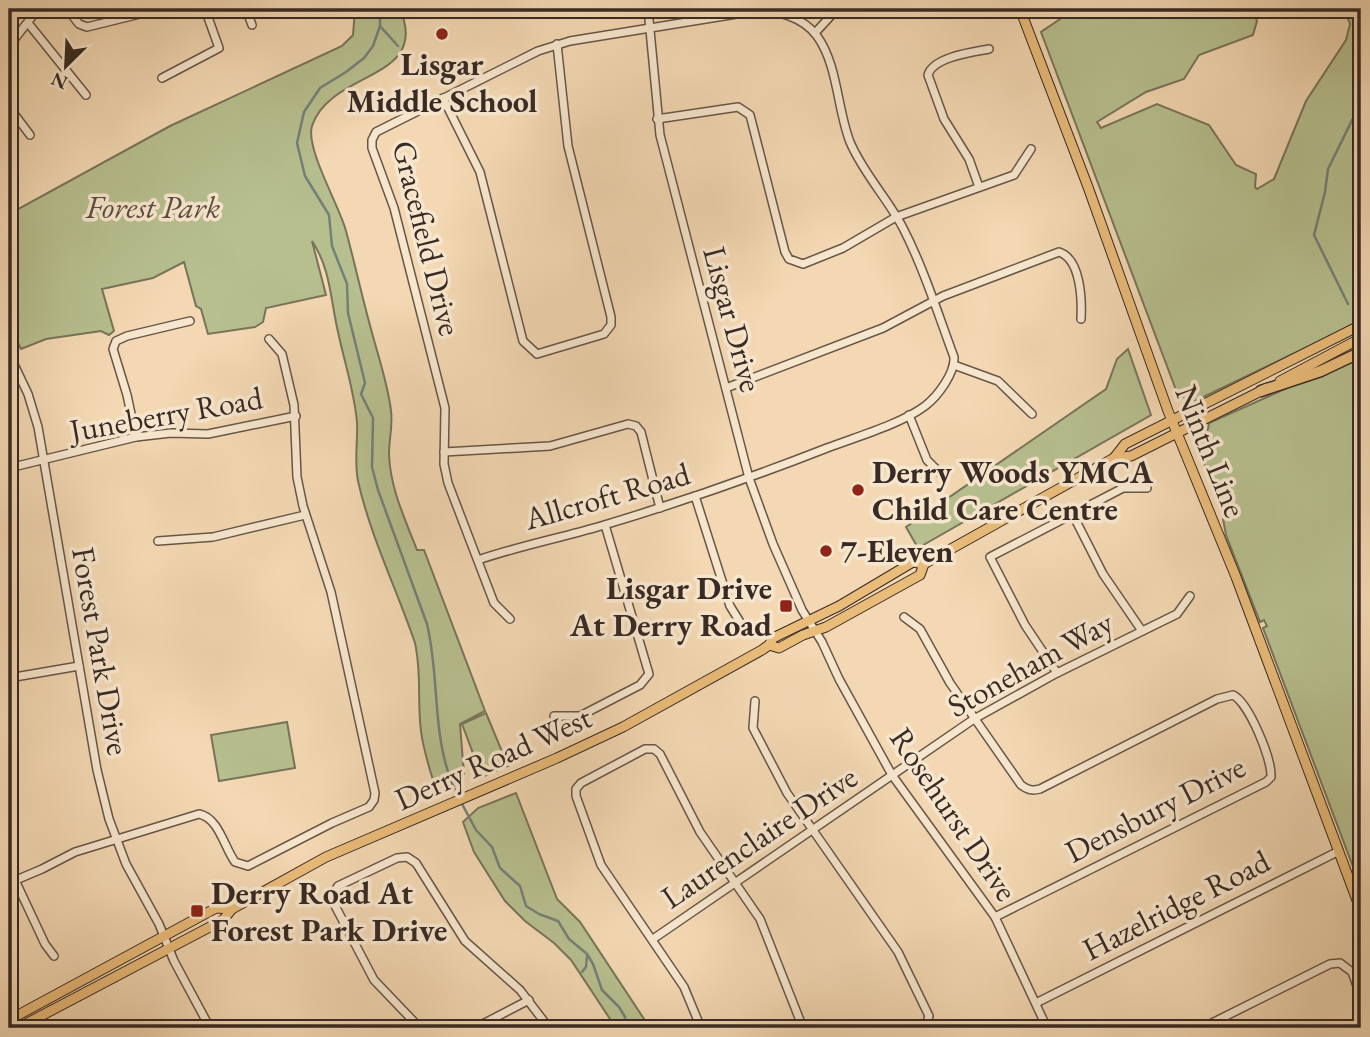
<svg xmlns="http://www.w3.org/2000/svg" width="1370" height="1037" viewBox="0 0 1370 1037" font-family="'EB Garamond',serif">
<style>
.green{fill:#b7bf8f;stroke:#78745a;stroke-width:2}
.lines{fill:none;stroke-linecap:round;stroke-linejoin:round}
.stream{stroke:#748079;stroke-width:2.5}
.minor-casing{stroke:#675648;stroke-width:10}
.major-casing{stroke:#382a24;stroke-width:11}
.highway-casing{stroke:#382a24;stroke-width:13}
.minor{stroke:#f7e6ce;stroke-width:7}
.major{stroke:#eabc7a;stroke-width:9}
.highway{stroke:#eabc7a;stroke-width:10}
.poi-dot{fill:#8f2418;stroke:#f7e6ce;stroke-width:2.5}
.labels{text-anchor:middle;stroke-width:7;stroke-linejoin:round;paint-order:stroke}
.poi-label{font-size:32px;font-weight:bold;fill:#382a24;stroke:#f7e6ce;text-anchor:start}
.park-label{font-size:32px;font-style:italic;fill:#584f3f;stroke:#f7e6ce}
.street-label{font-size:32px;fill:#382a24;stroke:#f7e6ce}
</style>
<rect width="100%" height="100%" fill="#f3d8b3"/>
<filter id="stains"><feTurbulence type="fractalNoise" baseFrequency=".00286" numOctaves="4"/><feColorMatrix values="0 0 0 0 .2 0 0 0 0 .09 0 0 0 0 .02 0 0 0 .5 -.17"/></filter>
<radialGradient id="worn" r=".72"><stop offset=".6" stop-color="#630" stop-opacity="0"/><stop offset="1" stop-color="#630" stop-opacity=".3"/></radialGradient>
<g class="green">
<path d="M 355,9 L 400,9 C 431,81 330,70 312,126 C 305,148 340,207 346,231 C 355,264 362,297 371,329 C 378,356 388,384 391,411 C 393,425 389,439 389,454 C 390,488 405,519 417,550 L 424,550 L 485,711 L 460,724 L 464,774 L 444,780 L 433,780 C 428,764 423,748 421,731 C 417,701 422,675 415,643 C 397,590 370,535 358,481 C 354,461 358,442 357,422 C 354,387 341,352 335,317 C 330,290 328,265 312,241 L 326,295 L 266,308 L 263,322 L 255,327 L 208,334 L 201,309 L 196,306 L 184,262 L 153,278 L 102,289 L 114,331 L 109,335 L 101,331 L 46,339 L 21,349 L 9,325 L 9,214 L 170,126 L 342,46 L 353,35 Z"/>
<path d="M 1075,9 L 1252,9 L 1257,21 L 1253,35 L 1199,55 L 1184,79 L 1146,92 L 1097,122 L 1101,128 L 1157,104 L 1209,125 L 1236,165 L 1256,174 L 1255,187 L 1257,189 L 1274,179 L 1306,101 L 1346,40 L 1350,24 L 1344,9 L 1361,9 L 1361,180 L 1356,196 L 1355,228 L 1361,248 L 1361,321 L 1195,401 L 1186,399 L 1176,390 L 1041,32 Z"/>
<path d="M 1128,349 L 1151,415 L 918,548 L 906,527 L 1106,389 L 1117,359 Z"/>
<path d="M 1361,359 L 1361,545 L 1357,550 L 1361,558 L 1361,888 L 1263,628 L 1267,626 L 1264,620 L 1260,622 L 1226,535 L 1223,519 L 1225,516 L 1198,448 L 1208,429 L 1209,423 L 1305,380 Z"/>
<path d="M 486,713 L 508,766 L 482,777 L 462,724 Z"/>
<path d="M 287,722 L 295,768 L 219,781 L 211,735 Z"/>
<path d="M 516,793 L 557,899 L 580,922 L 650,1028 L 616,1028 L 571,960 L 554,943 L 525,921 L 505,901 L 474,852 L 463,822 L 478,808 Z"/>
</g>
<g class="lines">
<g class="stream">
<path d="M 380,9 L 380,26 L 373,46 L 364,58 L 346,72 L 320,88 L 304,112 L 297,143 L 305,176 L 329,215 L 332,246 L 347,284 L 348,313 L 365,383 L 361,394 L 373,418 L 372,467 L 378,490 L 427,624 C 441,682 430,742 458,796"/>
<path d="M 380,26 L 398,46"/>
<path d="M 1348,304 L 1314,235 L 1325,192 L 1328,169 L 1361,102"/>
<path d="M 461,802 L 476,830 L 492,847 L 500,868 L 520,886 L 526,906 L 539,914 L 558,921 L 569,939 L 587,954 L 593,964 L 602,990 L 619,1007 L 625,1017 L 626,1028"/>
<path d="M 582,972 L 586,967 L 587,956"/>
</g>
<g class="minor-casing">
<g id="minor">
<path d="M 67,9 L 79,24 L 87,27 L 148,12"/>
<path d="M 246,9 L 252,25"/>
<path d="M 648,9 L 660,135 L 749,478 L 773,544 L 802,610 L 822,642 L 839,679 L 892,775 L 995,917 L 1047,1028"/>
<path d="M 28,23 L 86,95"/>
<path d="M 815,33 L 837,9"/>
<path d="M 9,46 L 38,9"/>
<path d="M 162,78 L 219,48 L 205,9"/>
<path d="M 443,98 L 480,172 L 523,341 L 537,354 L 604,334 L 611,325 L 611,317 L 568,146 L 557,44"/>
<path d="M 9,107 L 30,135"/>
<path d="M 657,119 L 738,107 L 750,115 L 785,252 L 789,259 L 803,264 L 843,248 L 896,217 L 1014,175 L 1031,149"/>
<path d="M 979,187 L 969,159 L 944,119 L 928,75 C 933,57 973,52 989,49"/>
<path d="M 9,354 L 28,394 L 38,427 L 97,770 L 109,819 L 126,864 L 159,924 L 174,961 L 210,1028"/>
<path d="M 954,365 L 998,381 L 1032,414"/>
<path d="M 726,388 L 883,328 L 943,296 L 1059,252 C 1081,259 1082,300 1081,319"/>
<path d="M 909,415 L 927,460 L 941,474"/>
<path d="M 136,437 L 127,395 L 113,349 L 116,341 L 127,336 L 190,321"/>
<path d="M 444,452 L 550,446 L 628,424 L 636,426 L 641,432 L 660,508"/>
<path d="M 9,468 L 136,437 L 171,433 L 208,434 L 296,416"/>
<path d="M 695,496 L 730,606 L 740,622"/>
<path d="M 1073,515 L 1103,574 L 1142,631"/>
<path d="M 158,541 L 213,537 L 305,515"/>
<path d="M 478,560 C 519,546 560,538 601,526 C 678,503 753,477 827,448 C 856,437 901,424 925,406 C 938,396 955,373 954,357 C 938,314 924,269 903,228 C 888,199 863,173 850,142 C 837,109 838,65 817,36 C 803,17 777,10 755,11 L 570,41 L 538,51 L 376,132 L 372,140 L 372,148 L 394,208 L 445,408 L 444,464 L 448,483 L 494,603 L 510,619"/>
<path d="M 904,617 L 920,629 L 950,683 L 1021,785 C 1028,790 1032,791 1040,789 L 1217,699 L 1233,695 C 1249,703 1272,759 1271,777 L 1266,782 L 995,917"/>
<path d="M 1057,673 L 1025,625 L 990,557 L 1123,488 L 1147,488"/>
<path d="M 9,678 L 79,666"/>
<path d="M 755,701 L 753,728 L 787,793 L 898,952 L 929,1016 L 925,1028"/>
<path d="M 554,716 L 580,716 L 640,685 L 649,674 L 605,525"/>
<path d="M 15,880 L 45,944 L 54,956"/>
<path d="M 9,883 L 42,869 L 75,852 L 199,814 C 219,818 224,847 235,862 L 248,866 L 332,823 L 369,807 L 374,800 L 375,793 L 331,592 L 303,506 L 297,477 L 294,405 L 282,354 L 269,339"/>
<path d="M 653,939 L 974,719 L 1057,673 L 1177,614 L 1190,596"/>
<path d="M 1036,1003 L 1339,851"/>
<path d="M 420,1028 L 374,980 L 332,900 L 333,894 L 338,886 L 397,858 L 407,857 L 416,863 L 465,941 L 520,990 L 549,1028"/>
<path d="M 475,1028 L 529,1000"/>
<path d="M 701,1028 L 684,987 L 601,865 L 576,796 L 576,789 L 581,783 L 645,749 L 654,749 L 660,754 L 700,832 L 760,919 L 803,1028"/>
<path d="M 1202,1028 L 1330,964 L 1340,963 L 1352,972 L 1361,997"/>
</g>
</g>
<g class="major-casing">
<g id="major">
<path d="M 1020,9 L 1088,187 L 1168,411 L 1236,577 L 1361,911"/>
<path d="M 1280,381 L 1361,338"/>
<path d="M 1114,458 L 1131,456 L 1267,388"/>
<path d="M 769,645 L 779,648 L 803,635 L 826,627 L 920,575 L 924,564"/>
<path d="M 9,1020 L 216,908 L 232,909"/>
<path d="M 18,1028 L 223,920 L 232,909 L 326,857 L 557,758 L 623,727 L 762,650 L 769,645 L 773,638 L 839,606 L 913,562 L 924,564 L 1114,458 L 1125,444 L 1361,325"/>
</g>
</g>
<g class="highway-casing">
<path id="highway" d="M 1261,391 L 1321,371 L 1361,352"/>
</g>
<use href="#minor" class="minor"/>
<use href="#major" class="major"/>
<use href="#highway" class="highway"/>
</g>
<g class="poi-dot">
<circle cx="442" cy="34" r="7"/>
<circle cx="858" cy="490" r="7"/>
<circle cx="826" cy="551" r="7"/>
<rect x="779" y="599" width="14" height="14" rx="3.5"/>
<rect x="190" y="904" width="14" height="14" rx="3.5"/>
</g>
<g class="labels">
<g class="poi-label">
<text x="442" y="75" text-anchor="middle">Lisgar<tspan x="442" dy="37">Middle School</tspan></text>
<text x="872" y="483">Derry Woods YMCA<tspan x="872" dy="37">Child Care Centre</tspan></text>
<text x="840" y="562">7-Eleven</text>
<text x="772" y="599" text-anchor="end">Lisgar Drive<tspan x="772" dy="37">At Derry Road</tspan></text>
<text x="211" y="904">Derry Road At<tspan x="211" dy="37">Forest Park Drive</tspan></text>
</g>
<g class="park-label">
<text x="153" y="218">Forest Park</text>
</g>
<g class="street-label">
<text transform="translate(427 238) rotate(76)" y="11">Gracefield Drive</text>
<text transform="translate(733 319) rotate(75)" y="11">Lisgar Drive</text>
<text transform="translate(166 414) rotate(-10)" y="11">Juneberry Road</text>
<text transform="translate(1211 451) rotate(68)" y="11">Ninth Line</text>
<text transform="translate(607 496) rotate(-16)" y="11">Allcroft Road</text>
<text transform="translate(101 651) rotate(80)" y="11">Forest Park Drive</text>
<text transform="translate(1030 664) rotate(-29)" y="11">Stoneham Way</text>
<text transform="translate(493 758) rotate(-24)" y="11">Derry Road West</text>
<text transform="translate(1155 809) rotate(-27)" y="11">Densbury Drive</text>
<text transform="translate(954 814) rotate(56)" y="11">Rosehurst Drive</text>
<text transform="translate(759 837) rotate(-34)" y="11">Laurenclaire Drive</text>
<text transform="translate(1176 905) rotate(-27)" y="11">Hazelridge Road</text>
</g>
</g>
<rect width="1370" height="1037" fill="none" stroke="#f3d8b3" stroke-width="35"/>
<rect x="10" y="10" width="1349" height="1016" fill="none" stroke="#382a24" stroke-width="3.5"/>
<rect x="18" y="18" width="1335" height="1002" fill="none" stroke="#382a24" stroke-width="2"/>
<g transform="translate(66 66) rotate(204)" stroke="#f7e6ce" stroke-width="5" paint-order="stroke">
<path d="M0-5L12 26L0 18L-12 26Z" fill="#382a24"/>
<text y="-10" font-size="19" font-weight="bold" text-anchor="middle" fill="#382a24">N</text>
</g>
<rect width="100%" height="100%" filter="url(#stains)"/>
<rect width="100%" height="100%" fill="url(#worn)"/>
</svg>
